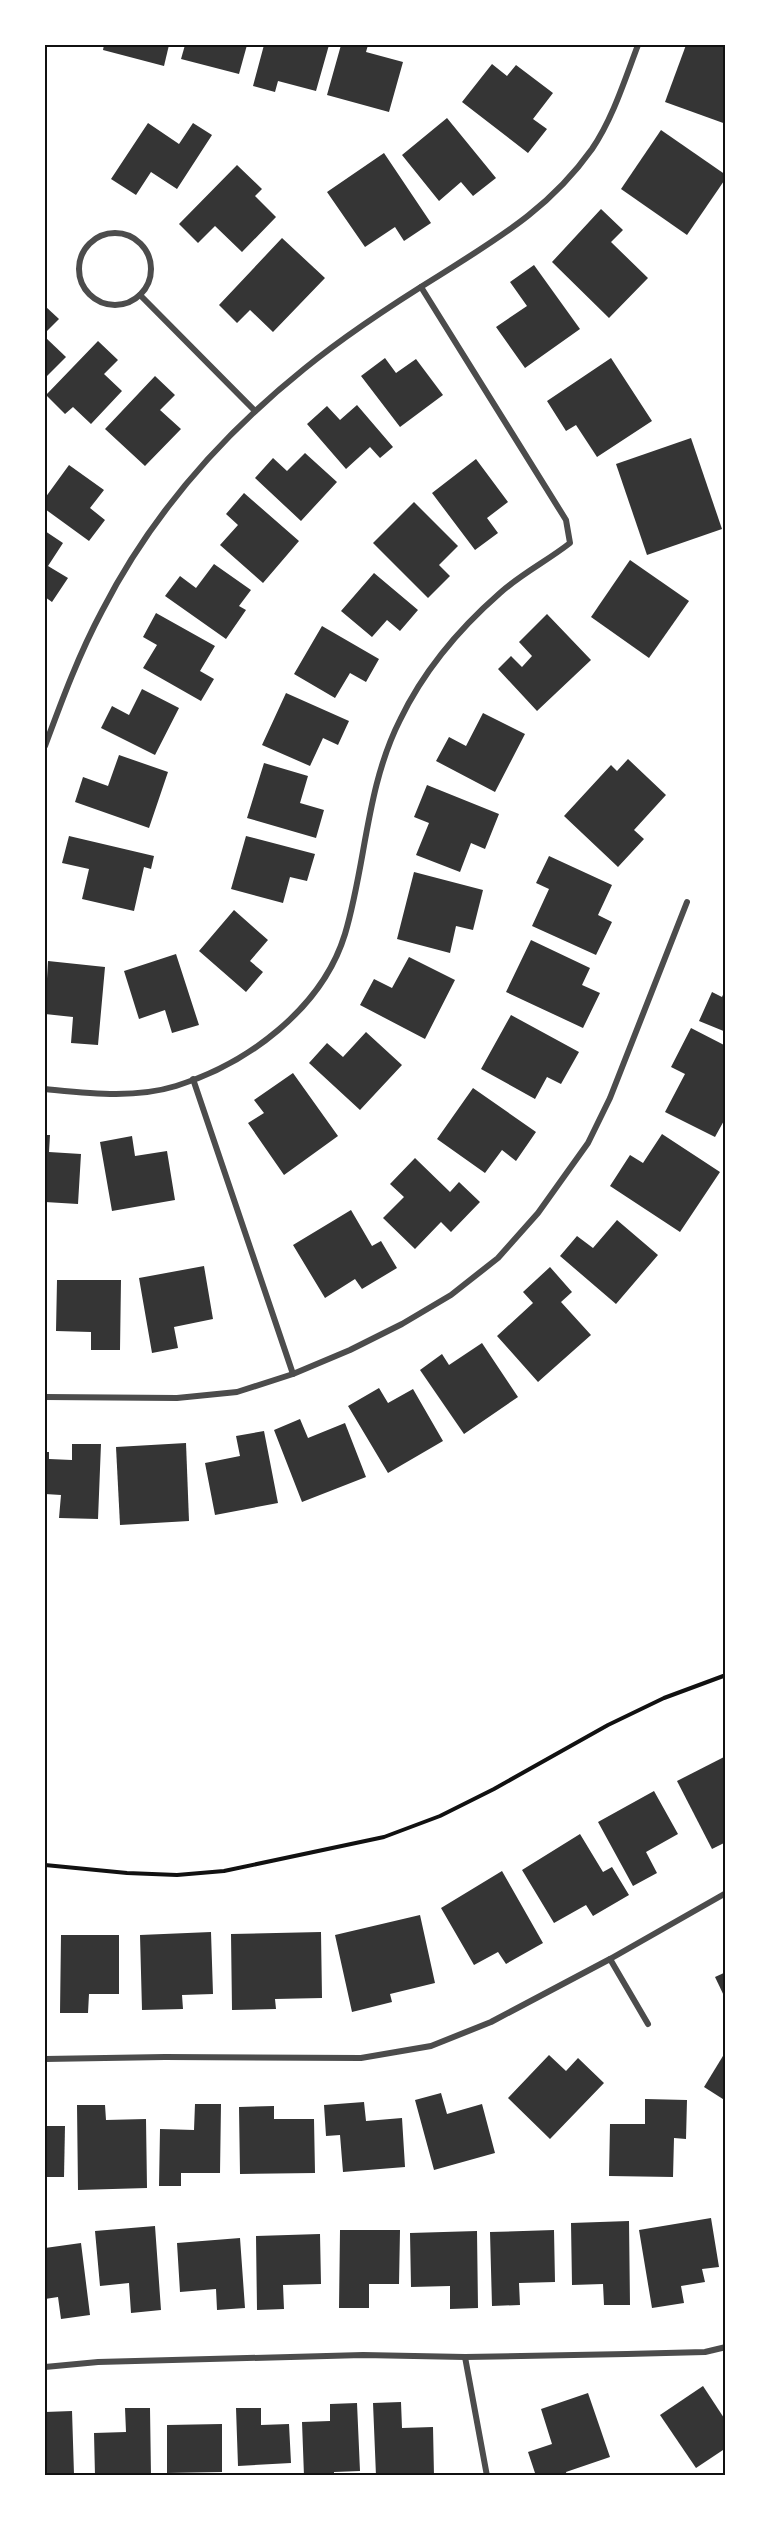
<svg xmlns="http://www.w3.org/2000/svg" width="771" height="2521" viewBox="0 0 771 2521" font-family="'IBM Plex Sans',sans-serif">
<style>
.building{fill:#353535}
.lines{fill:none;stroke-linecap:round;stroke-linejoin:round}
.path{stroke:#111;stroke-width:4}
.minor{stroke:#4c4c4c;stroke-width:6}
.neatline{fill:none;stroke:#111;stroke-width:2}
</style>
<rect width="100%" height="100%" fill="#fff"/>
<g class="building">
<path d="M 104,45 L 169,45 L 164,66 L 103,50 Z"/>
<path d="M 185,45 L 247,45 L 239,74 L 181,59 Z"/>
<path d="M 264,45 L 329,45 L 316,91 L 278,81 L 275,92 L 253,86 Z"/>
<path d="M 341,45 L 368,45 L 366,52 L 403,62 L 389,112 L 327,95 Z"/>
<path d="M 686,45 L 726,47 L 726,124 L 665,102 Z"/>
<path d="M 492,64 L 507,76 L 516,65 L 553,93 L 533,119 L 547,129 L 528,153 L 462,102 Z"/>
<path d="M 447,118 L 496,178 L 473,196 L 461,182 L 439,201 L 402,155 Z"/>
<path d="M 148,123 L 179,144 L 193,123 L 212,135 L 177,189 L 151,172 L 136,195 L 111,179 Z"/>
<path d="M 661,130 L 726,175 L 726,178 L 687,235 L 621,189 Z"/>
<path d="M 384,153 L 431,223 L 404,241 L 395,227 L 365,247 L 327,192 Z"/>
<path d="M 237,165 L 262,189 L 255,196 L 276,217 L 242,252 L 215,226 L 198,243 L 179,224 Z"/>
<path d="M 601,209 L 623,230 L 611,242 L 648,278 L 609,318 L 552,262 Z"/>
<path d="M 282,238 L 325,278 L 273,332 L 250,310 L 237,323 L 219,305 Z"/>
<path d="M 534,265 L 580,329 L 525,368 L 496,327 L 527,306 L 510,282 Z"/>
<path d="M 45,306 L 59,319 L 45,333 Z"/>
<path d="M 45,337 L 66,357 L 45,378 Z"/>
<path d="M 98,341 L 118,360 L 104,374 L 122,391 L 91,424 L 73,407 L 65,414 L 46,395 Z"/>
<path d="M 385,358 L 396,373 L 416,359 L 443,395 L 400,427 L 361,376 Z"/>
<path d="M 611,358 L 652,421 L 597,457 L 576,425 L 566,431 L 547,401 Z"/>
<path d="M 155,376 L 175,395 L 160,410 L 181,429 L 145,466 L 105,429 Z"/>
<path d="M 357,405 L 393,447 L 380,458 L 370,447 L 346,469 L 307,424 L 327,406 L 340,420 Z"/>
<path d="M 691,438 L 722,529 L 647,555 L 616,464 Z"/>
<path d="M 305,453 L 337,482 L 301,521 L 255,478 L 273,458 L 287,471 Z"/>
<path d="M 476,459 L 508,502 L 487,518 L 498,533 L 475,550 L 432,493 Z"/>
<path d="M 69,465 L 104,490 L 90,508 L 105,520 L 89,541 L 45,509 L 45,498 Z"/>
<path d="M 244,493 L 299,541 L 263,583 L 220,545 L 238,525 L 226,514 Z"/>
<path d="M 414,502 L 458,546 L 439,565 L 450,576 L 428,598 L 373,543 Z"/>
<path d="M 45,531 L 63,543 L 48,566 L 68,578 L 52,602 L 45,597 Z"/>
<path d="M 630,560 L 689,601 L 649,658 L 591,617 Z"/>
<path d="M 214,564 L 251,590 L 239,606 L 246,610 L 226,639 L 165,596 L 180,576 L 196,588 Z"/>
<path d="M 374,573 L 418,610 L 400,631 L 387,620 L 372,637 L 341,611 Z"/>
<path d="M 156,613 L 215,646 L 200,671 L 214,679 L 201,701 L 143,668 L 157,645 L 143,637 Z"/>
<path d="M 547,614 L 591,660 L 537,711 L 498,669 L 511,656 L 522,667 L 532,656 L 519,642 Z"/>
<path d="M 322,626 L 379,659 L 366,682 L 350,673 L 335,698 L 294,674 Z"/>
<path d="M 142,689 L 179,708 L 155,755 L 101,728 L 112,706 L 129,715 Z"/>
<path d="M 286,693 L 349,721 L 338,745 L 323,738 L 310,766 L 262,745 Z"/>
<path d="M 483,713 L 525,734 L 495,792 L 436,761 L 449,737 L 466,746 Z"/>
<path d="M 119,755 L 168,772 L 149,828 L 75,802 L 83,777 L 108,786 Z"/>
<path d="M 628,759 L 666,795 L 634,830 L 644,839 L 618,867 L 564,816 L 611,765 L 617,771 Z"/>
<path d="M 264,763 L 308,776 L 300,803 L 324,810 L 316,838 L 247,818 Z"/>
<path d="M 427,785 L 499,814 L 485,849 L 471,843 L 460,872 L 416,855 L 429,823 L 414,817 Z"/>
<path d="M 69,836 L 154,856 L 151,869 L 144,867 L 134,911 L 82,899 L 89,869 L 62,863 Z"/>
<path d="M 246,836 L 315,854 L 307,881 L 290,877 L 283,903 L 231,889 Z"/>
<path d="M 549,856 L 612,885 L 598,915 L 612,922 L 596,955 L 532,926 L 549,889 L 536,883 Z"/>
<path d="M 414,872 L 483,890 L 473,930 L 456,926 L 450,953 L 397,939 Z"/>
<path d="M 234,910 L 268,940 L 250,961 L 263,972 L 246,992 L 199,951 Z"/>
<path d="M 531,940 L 590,968 L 582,985 L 600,993 L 583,1028 L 506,992 Z"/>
<path d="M 176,954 L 199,1025 L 172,1033 L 165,1010 L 139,1019 L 124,971 Z"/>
<path d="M 409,957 L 455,980 L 425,1039 L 360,1005 L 374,979 L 392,988 Z"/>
<path d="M 48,961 L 105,967 L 98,1045 L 71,1043 L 73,1017 L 45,1014 Z"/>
<path d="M 726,988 L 726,1032 L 699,1021 L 712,992 L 722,997 Z"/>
<path d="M 511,1015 L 579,1052 L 561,1084 L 547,1077 L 535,1099 L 481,1069 Z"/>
<path d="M 691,1028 L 726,1046 L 726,1117 L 715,1137 L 665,1112 L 685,1074 L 671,1067 Z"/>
<path d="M 366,1032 L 402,1065 L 360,1110 L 309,1063 L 327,1043 L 343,1057 Z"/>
<path d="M 293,1073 L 338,1136 L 284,1175 L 248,1123 L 264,1113 L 254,1100 Z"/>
<path d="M 473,1088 L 536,1132 L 516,1161 L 502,1150 L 485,1173 L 437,1139 Z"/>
<path d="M 662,1134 L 720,1172 L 680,1232 L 610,1186 L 630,1155 L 643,1163 Z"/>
<path d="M 45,1135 L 50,1135 L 49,1152 L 81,1154 L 78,1204 L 45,1202 Z"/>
<path d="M 132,1136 L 135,1156 L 167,1151 L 175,1200 L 112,1211 L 100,1142 Z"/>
<path d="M 415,1158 L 450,1192 L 459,1182 L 480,1202 L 451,1232 L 441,1222 L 415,1249 L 383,1218 L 404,1197 L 390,1184 Z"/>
<path d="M 351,1210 L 372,1246 L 381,1241 L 397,1268 L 362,1289 L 355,1279 L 325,1298 L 293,1245 Z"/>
<path d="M 617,1220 L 658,1255 L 616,1304 L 560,1256 L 577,1236 L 593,1248 Z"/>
<path d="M 204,1266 L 213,1319 L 174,1327 L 178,1348 L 152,1353 L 139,1278 Z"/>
<path d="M 550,1267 L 572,1292 L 561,1302 L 591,1335 L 538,1382 L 497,1336 L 533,1303 L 523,1292 Z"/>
<path d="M 57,1280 L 121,1280 L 120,1350 L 91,1350 L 91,1332 L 56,1331 Z"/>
<path d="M 482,1343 L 518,1397 L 464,1434 L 420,1370 L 442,1354 L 449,1365 Z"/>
<path d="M 379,1388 L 388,1403 L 413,1389 L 443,1441 L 388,1473 L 348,1406 Z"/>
<path d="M 300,1419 L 308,1438 L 345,1423 L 366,1477 L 302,1502 L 274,1430 Z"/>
<path d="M 264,1431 L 278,1503 L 215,1515 L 205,1463 L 240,1456 L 236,1436 Z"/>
<path d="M 186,1443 L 189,1521 L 120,1525 L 116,1447 Z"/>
<path d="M 72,1444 L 101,1444 L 98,1519 L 59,1518 L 61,1495 L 45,1494 L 45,1452 L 49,1452 L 49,1459 L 72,1460 Z"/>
<path d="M 726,1756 L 726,1842 L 712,1849 L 677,1781 Z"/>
<path d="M 654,1791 L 678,1834 L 646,1852 L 657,1873 L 633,1886 L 598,1822 Z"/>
<path d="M 580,1834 L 603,1872 L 612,1867 L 629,1895 L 593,1916 L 586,1905 L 554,1923 L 522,1870 Z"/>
<path d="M 502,1871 L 543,1943 L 506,1964 L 498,1952 L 474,1965 L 441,1908 Z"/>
<path d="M 420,1915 L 435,1983 L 390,1994 L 392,2002 L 352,2012 L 335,1935 Z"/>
<path d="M 211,1932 L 213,1994 L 182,1995 L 183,2009 L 142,2010 L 140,1935 Z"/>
<path d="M 321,1932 L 322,1998 L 275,1999 L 276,2009 L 232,2010 L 231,1934 Z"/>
<path d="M 61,1935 L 119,1935 L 119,1994 L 89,1994 L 88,2013 L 60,2013 Z"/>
<path d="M 726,1972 L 726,2000 L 715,1977 Z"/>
<path d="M 726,2051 L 726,2101 L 704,2087 Z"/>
<path d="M 549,2055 L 566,2071 L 578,2058 L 604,2083 L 550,2139 L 508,2098 Z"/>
<path d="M 441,2093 L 447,2114 L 482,2104 L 495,2153 L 434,2170 L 415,2100 Z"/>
<path d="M 645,2099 L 687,2100 L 686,2139 L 674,2138 L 673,2177 L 609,2176 L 610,2124 L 645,2124 Z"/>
<path d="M 364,2102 L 366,2121 L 402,2118 L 405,2167 L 343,2172 L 340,2135 L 326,2136 L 324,2105 Z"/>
<path d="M 195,2104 L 221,2104 L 220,2173 L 181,2173 L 181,2186 L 159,2186 L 160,2129 L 194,2130 Z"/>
<path d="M 77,2105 L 105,2105 L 106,2120 L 146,2119 L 147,2188 L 78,2190 Z"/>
<path d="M 274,2106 L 274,2119 L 314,2119 L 315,2173 L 240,2174 L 239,2107 Z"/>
<path d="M 45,2126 L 65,2126 L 64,2177 L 45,2177 Z"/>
<path d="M 711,2218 L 719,2267 L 702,2269 L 705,2282 L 681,2286 L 684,2303 L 652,2308 L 639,2230 Z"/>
<path d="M 629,2221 L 630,2305 L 604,2305 L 603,2284 L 572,2285 L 571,2223 Z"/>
<path d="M 155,2226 L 161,2310 L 131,2313 L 129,2283 L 100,2286 L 95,2231 Z"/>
<path d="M 340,2230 L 400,2230 L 399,2284 L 369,2284 L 369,2308 L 339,2308 Z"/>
<path d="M 554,2230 L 555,2282 L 519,2283 L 520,2305 L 492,2306 L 490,2232 Z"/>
<path d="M 477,2231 L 478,2308 L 450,2309 L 450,2286 L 411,2287 L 410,2233 Z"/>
<path d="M 320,2234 L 321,2284 L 283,2285 L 284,2309 L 257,2310 L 256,2236 Z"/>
<path d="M 240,2238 L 245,2308 L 217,2310 L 216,2289 L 180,2292 L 177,2243 Z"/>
<path d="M 81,2243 L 90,2315 L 61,2319 L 58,2297 L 45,2299 L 45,2248 Z"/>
<path d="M 703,2386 L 726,2421 L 726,2448 L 696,2468 L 660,2415 Z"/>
<path d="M 588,2393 L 610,2457 L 566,2472 L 567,2476 L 536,2476 L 528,2452 L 552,2444 L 541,2409 Z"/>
<path d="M 401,2402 L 402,2428 L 433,2427 L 434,2476 L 376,2476 L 373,2403 Z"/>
<path d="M 357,2403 L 360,2471 L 334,2472 L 334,2476 L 304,2476 L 302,2422 L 330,2421 L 330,2404 Z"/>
<path d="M 125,2408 L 150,2408 L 151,2476 L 95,2476 L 94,2433 L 126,2432 Z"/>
<path d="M 236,2408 L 261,2408 L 261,2425 L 289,2424 L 291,2463 L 238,2466 Z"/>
<path d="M 72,2411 L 74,2474 L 45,2475 L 45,2412 Z"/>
<path d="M 222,2424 L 222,2472 L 167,2473 L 167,2425 Z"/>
</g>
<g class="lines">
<path class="path" d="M 45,1865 L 127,1873 L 177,1875 L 224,1871 L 384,1837 L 440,1816 L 494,1789 L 608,1725 L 664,1698 L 726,1675"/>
<g class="minor">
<circle cx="115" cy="269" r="36"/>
<path d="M 140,295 L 255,411"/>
<path d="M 45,746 C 62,700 79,654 102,611 C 150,517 222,435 304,369 C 347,334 393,304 440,275 C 500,237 550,208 592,149 C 613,118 625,79 638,45"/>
<path d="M 193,1079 L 293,1374"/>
<path d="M 45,1089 C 87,1093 134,1099 176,1086 C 247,1064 322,1009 345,934 C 366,864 366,787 400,720 C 423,672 460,628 500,593 C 521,574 547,561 570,543 L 566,520 L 421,287"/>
<path d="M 45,1397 L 177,1398 L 237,1392 L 293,1374 L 350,1350 L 402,1324 L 451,1295 L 498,1258 L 538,1213 L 588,1143 L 610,1098 L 687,902"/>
<path d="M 610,1959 L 648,2024"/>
<path d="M 45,2059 L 165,2057 L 361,2058 L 431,2046 L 491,2022 L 610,1959 L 726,1893"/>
<path d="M 465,2357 L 487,2476"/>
<path d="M 45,2367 L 98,2362 L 363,2355 L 465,2357 L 627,2354 L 705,2352 L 726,2347"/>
</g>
</g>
<rect width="771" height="2521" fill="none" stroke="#ffffff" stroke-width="93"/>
<rect x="46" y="46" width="678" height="2428" class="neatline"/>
</svg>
